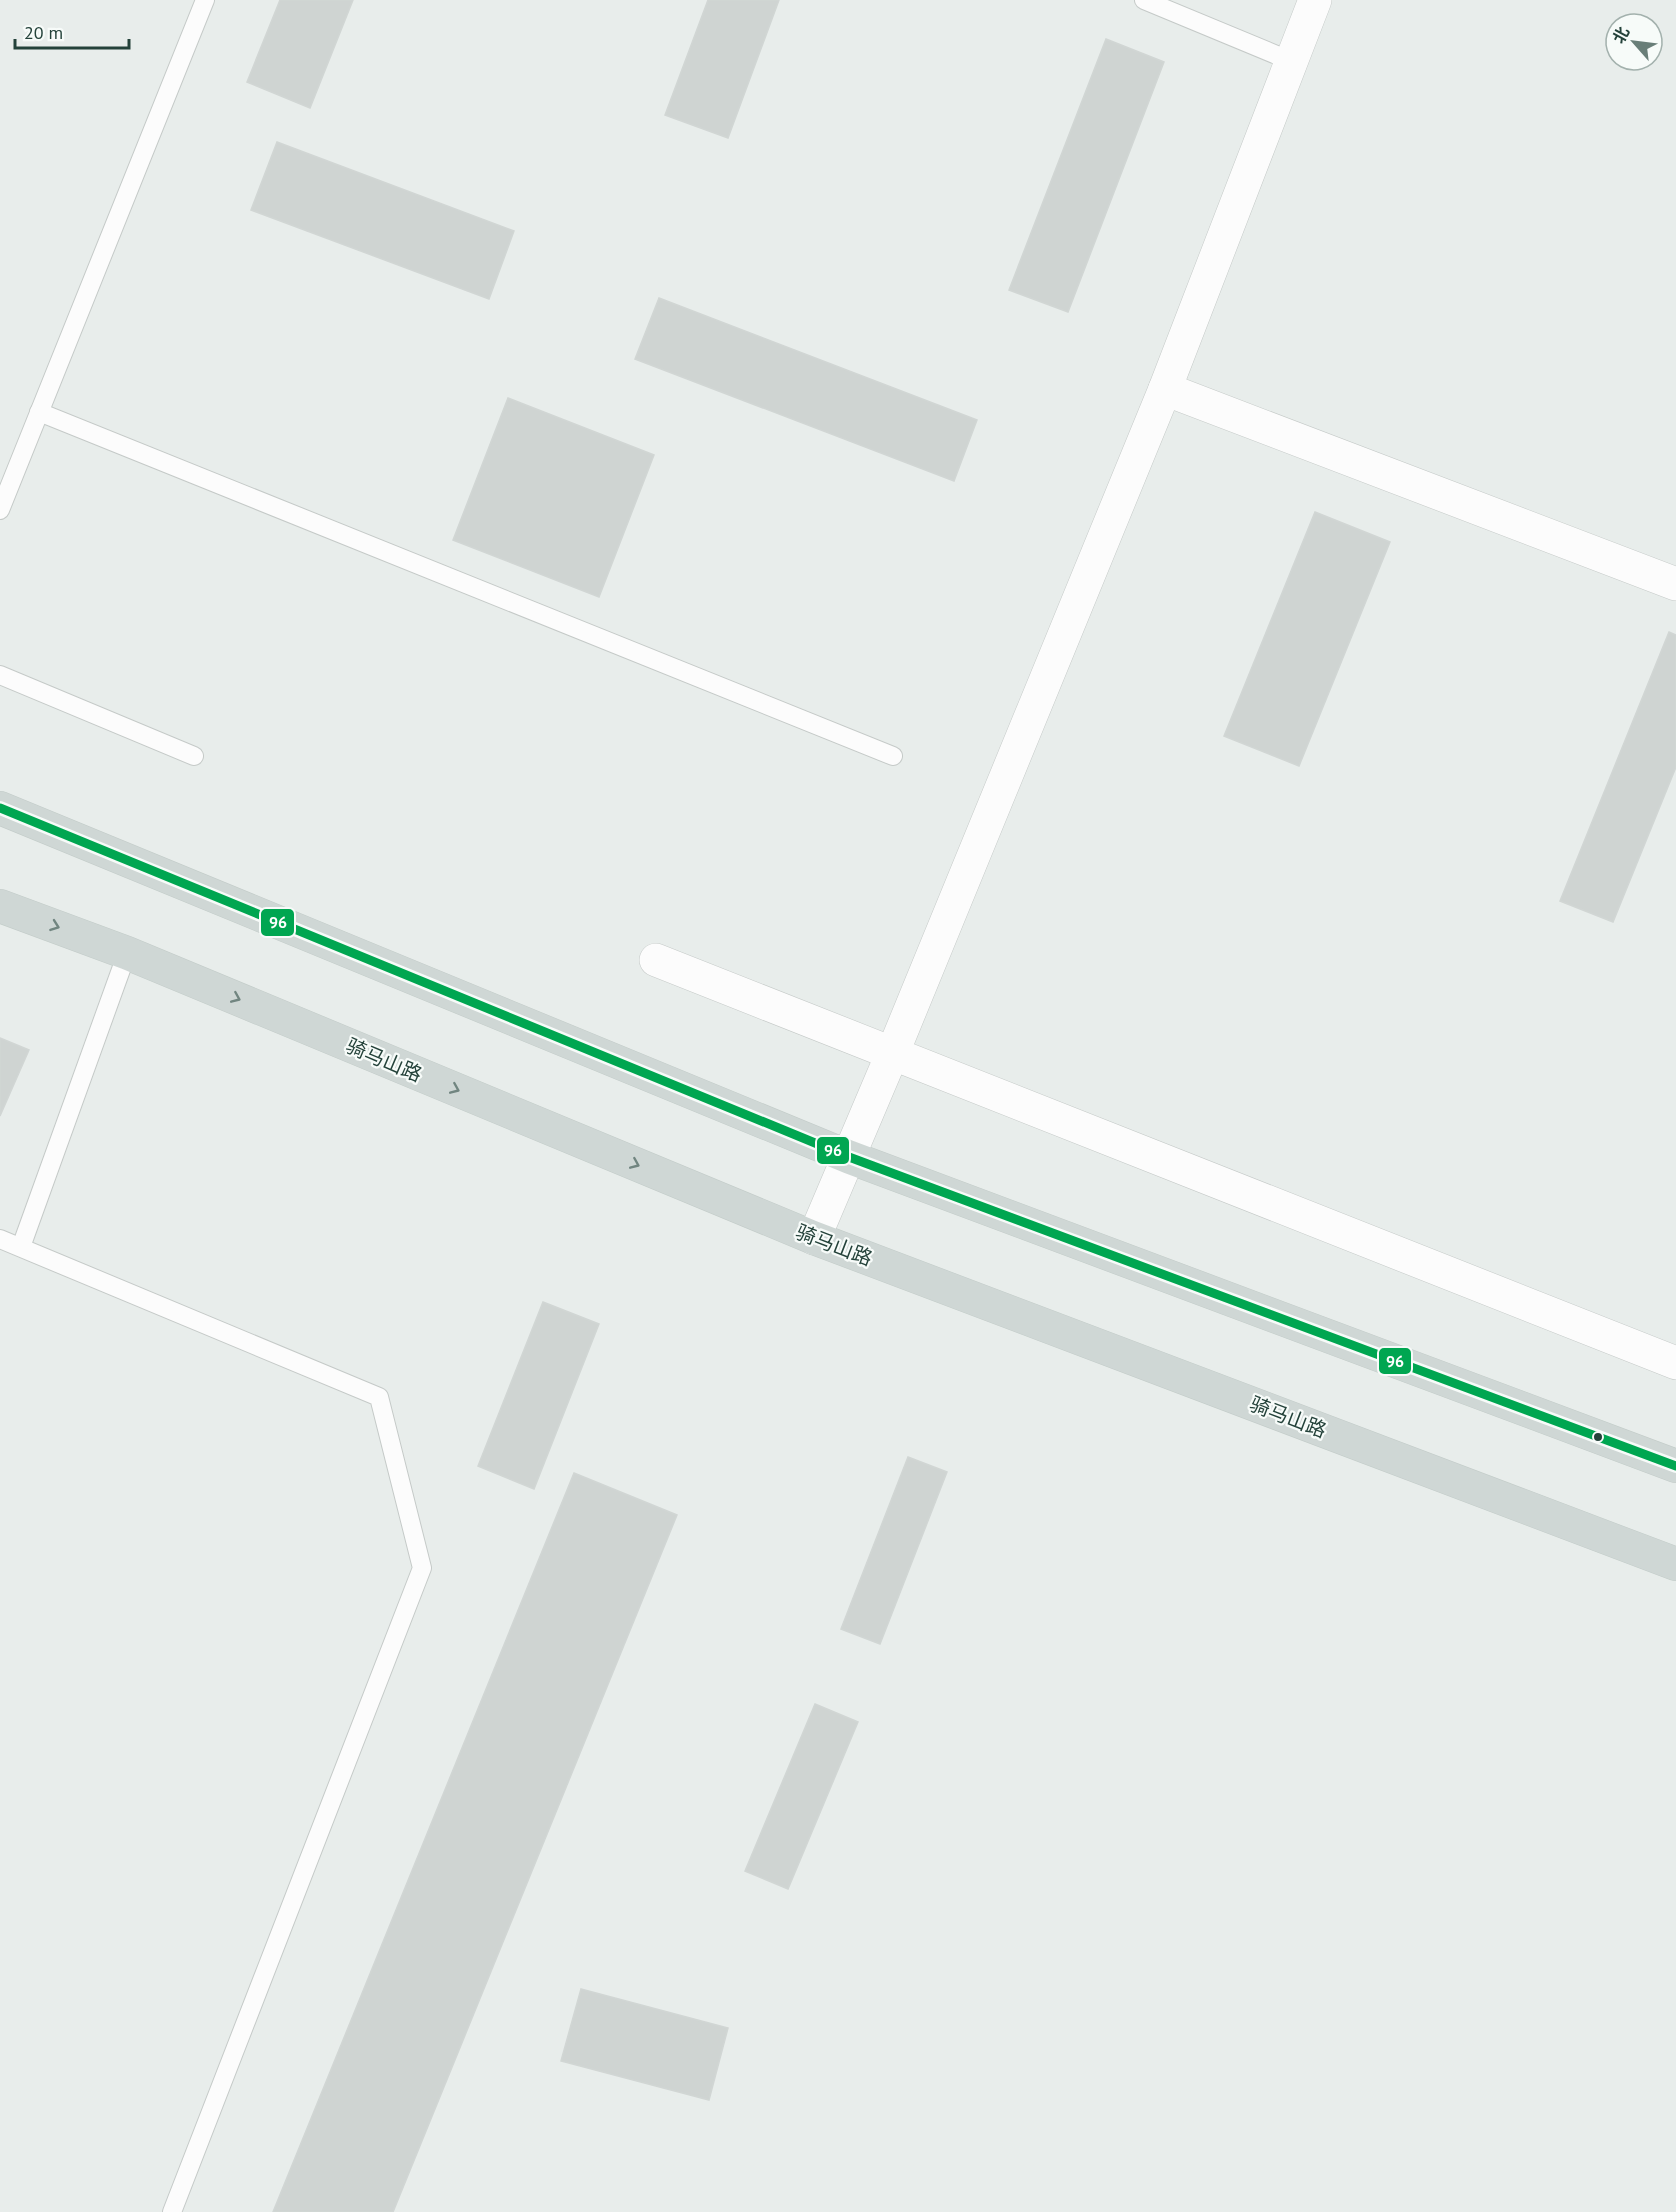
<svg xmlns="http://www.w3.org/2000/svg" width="1676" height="2212" viewBox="0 0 1676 2212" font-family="'PT Sans','Noto Sans SC',sans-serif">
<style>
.building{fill:#cfd4d2;stroke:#d1d6d4;stroke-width:1.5}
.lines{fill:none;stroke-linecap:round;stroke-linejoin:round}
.service-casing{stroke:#c5cac8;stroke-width:20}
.minor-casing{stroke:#c5cac8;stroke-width:34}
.primary-casing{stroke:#c3ccc9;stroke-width:34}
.service{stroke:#fcfcfc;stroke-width:18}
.minor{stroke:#fcfcfc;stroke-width:33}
.primary{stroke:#cfd7d5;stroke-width:33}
.bus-1-casing{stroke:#f7fbf9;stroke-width:14}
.bus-1{stroke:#00a651;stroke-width:9}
.oneway{stroke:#718580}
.bus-dot{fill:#24423a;stroke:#f7fbf9;stroke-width:2}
.labels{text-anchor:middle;stroke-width:4.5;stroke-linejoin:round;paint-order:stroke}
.street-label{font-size:20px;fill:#24423a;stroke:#f7fbf9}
.line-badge{stroke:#f7fbf9;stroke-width:2}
.badge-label{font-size:16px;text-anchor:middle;font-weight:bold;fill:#fff}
</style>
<rect width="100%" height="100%" fill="#e8edeb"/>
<g class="building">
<path d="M 280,0 L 353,0 L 310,108 L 247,82 Z"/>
<path d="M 708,0 L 779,0 L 728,138 L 665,115 Z"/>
<path d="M 1106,39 L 1164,62 L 1068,312 L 1009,290 Z"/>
<path d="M 277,142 L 514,231 L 489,299 L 251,210 Z"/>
<path d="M 659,298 L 977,420 L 954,481 L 635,359 Z"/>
<path d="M 508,398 L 654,455 L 599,597 L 453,540 Z"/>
<path d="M 1315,512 L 1390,542 L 1299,766 L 1224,736 Z"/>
<path d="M 1669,632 L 1676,635 L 1676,767 L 1613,922 L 1560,901 Z"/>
<path d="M 0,1038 L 29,1050 L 0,1116 Z"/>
<path d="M 543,1302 L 599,1324 L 534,1489 L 478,1466 Z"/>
<path d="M 908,1457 L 947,1472 L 880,1644 L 841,1629 Z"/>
<path d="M 574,1473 L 677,1515 L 393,2212 L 273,2212 Z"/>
<path d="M 815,1704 L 858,1722 L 788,1889 L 745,1871 Z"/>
<path d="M 581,1989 L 728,2028 L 709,2100 L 561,2061 Z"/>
</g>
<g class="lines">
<g class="service-casing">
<g id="service">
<path d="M 1144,0 L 1291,61"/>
<path d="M 39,412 L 893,756"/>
<path d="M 0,510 L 205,0"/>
<path d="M 0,675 L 194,756"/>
<path d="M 0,1239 L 379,1397 L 422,1568 L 172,2212"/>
<path d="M 21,1247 L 127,953"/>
</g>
</g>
<g class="minor-casing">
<g id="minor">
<path d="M 1165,389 L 1676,584"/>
<path d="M 656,960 L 1676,1363"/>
<path d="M 814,1238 L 893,1052 L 1165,389 L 1315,0"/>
</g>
</g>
<g class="primary-casing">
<g id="primary">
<path d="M 0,808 L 849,1157 L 1676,1466"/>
<path d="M 0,906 L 127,953 L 814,1238 L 1676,1564"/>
</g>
</g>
<use href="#service" class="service"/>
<use href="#minor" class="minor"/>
<use href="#primary" class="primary"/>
<g class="bus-1-casing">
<path id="bus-1" d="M 0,808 L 849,1157 L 1676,1466"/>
</g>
<use href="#bus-1" class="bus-1"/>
</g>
<defs><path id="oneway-chevron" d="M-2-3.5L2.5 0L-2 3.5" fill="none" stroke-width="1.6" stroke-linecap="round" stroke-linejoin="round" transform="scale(1.5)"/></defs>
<g class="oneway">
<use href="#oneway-chevron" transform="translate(55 926) rotate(20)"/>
<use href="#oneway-chevron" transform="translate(236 998) rotate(23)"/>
<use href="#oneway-chevron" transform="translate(455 1089) rotate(23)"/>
<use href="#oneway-chevron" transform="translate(635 1164) rotate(23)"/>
</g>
<circle class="bus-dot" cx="1598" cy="1437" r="5"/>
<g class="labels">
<g class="street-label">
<text transform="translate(384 1060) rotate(23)" y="7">骑马山路</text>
<text transform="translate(834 1245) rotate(21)" y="7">骑马山路</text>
<text transform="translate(1288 1417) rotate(21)" y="7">骑马山路</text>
</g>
</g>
<g class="line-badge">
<rect x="260" y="908" width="35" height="29" rx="6" fill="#00a651"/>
<rect x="816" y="1136" width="34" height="29" rx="6" fill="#00a651"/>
<rect x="1378" y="1347" width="34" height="28" rx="6" fill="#00a651"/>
</g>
<g class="badge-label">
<text x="278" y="928">96</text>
<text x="833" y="1156">96</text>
<text x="1395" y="1367">96</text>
</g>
<g transform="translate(1634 42) rotate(298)"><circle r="28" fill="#f7fbf9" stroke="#a3b1ad" stroke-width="1.5"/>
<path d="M0-4.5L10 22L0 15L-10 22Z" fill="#697e78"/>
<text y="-9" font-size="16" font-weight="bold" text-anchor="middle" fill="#24423a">北</text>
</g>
<path d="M15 39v9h114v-9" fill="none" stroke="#24423a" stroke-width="3"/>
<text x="24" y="39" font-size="18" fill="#24423a" stroke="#f7fbf9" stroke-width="4.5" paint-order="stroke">20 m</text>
</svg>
